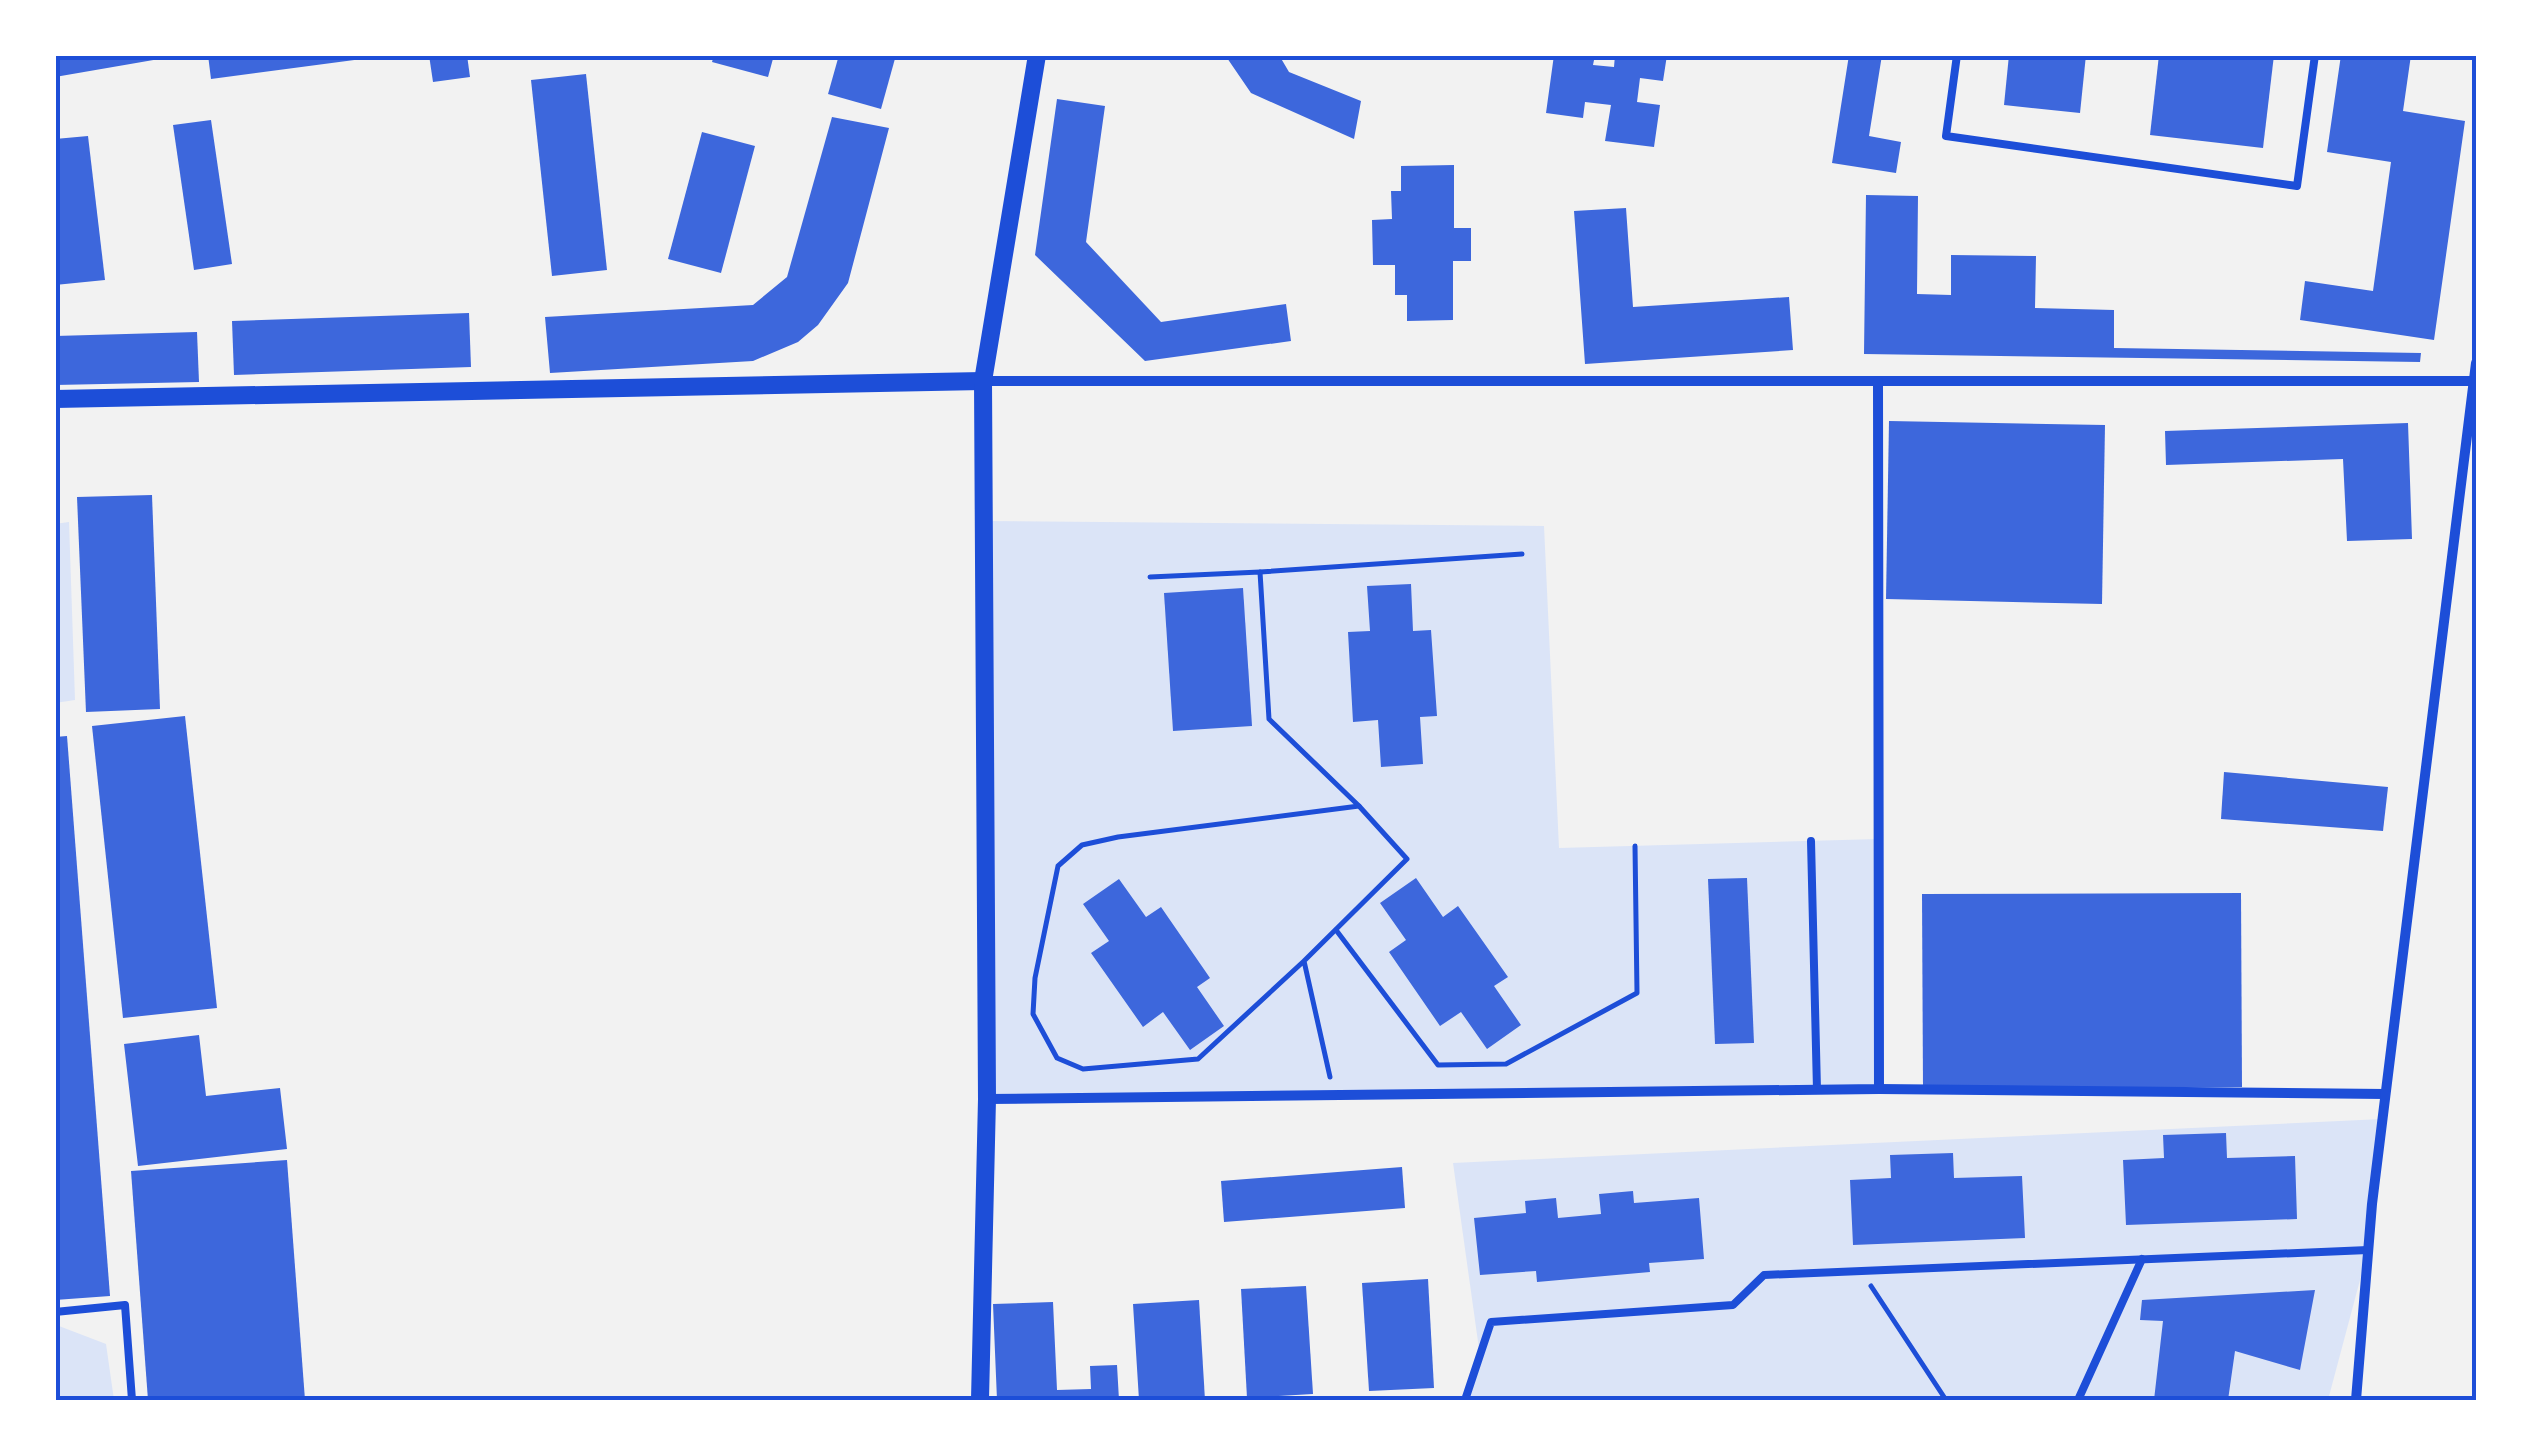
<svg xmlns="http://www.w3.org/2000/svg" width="2531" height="1455" viewBox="0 0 2531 1455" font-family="'DM Sans',sans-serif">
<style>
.green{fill:#dbe4f7}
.building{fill:#3d67dc}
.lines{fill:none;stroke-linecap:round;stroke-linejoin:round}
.path{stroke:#1d4ed8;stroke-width:5}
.service{stroke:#1d4ed8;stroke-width:8}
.minor{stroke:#1d4ed8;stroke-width:10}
.tertiary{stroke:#1d4ed8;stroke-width:18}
.neatline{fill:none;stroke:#1d4ed8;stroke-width:4}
</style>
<rect width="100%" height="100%" fill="#f2f2f2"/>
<g class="green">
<path d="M 983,521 L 1544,526 L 1559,848 L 1879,839 L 1879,1089 L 987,1099 Z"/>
<path d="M 69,522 L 75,700 L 55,703 L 55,524 Z"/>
<path d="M 2382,1119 L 2368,1250 L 2328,1400 L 1465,1400 L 1480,1356 L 1453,1163 Z"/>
<path d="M 59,1326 L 106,1344 L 114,1400 L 55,1400 L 55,1327 Z"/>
</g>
<g class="building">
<path d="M 55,55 L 165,55 L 165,58 L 55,77 Z"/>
<path d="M 208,55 L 376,55 L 377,57 L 211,79 Z"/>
<path d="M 429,55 L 467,55 L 470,77 L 433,82 Z"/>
<path d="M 714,55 L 774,55 L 768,77 L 712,62 Z"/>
<path d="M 839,55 L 896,55 L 881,109 L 828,94 Z"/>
<path d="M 1225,55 L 1279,55 L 1289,72 L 1361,101 L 1354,139 L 1251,93 Z"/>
<path d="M 1554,55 L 1595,55 L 1593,65 L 1614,67 L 1615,55 L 1667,55 L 1663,81 L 1640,78 L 1637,102 L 1660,105 L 1654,147 L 1605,141 L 1611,105 L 1585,102 L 1583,118 L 1546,113 Z"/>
<path d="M 1849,55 L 1882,55 L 1869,136 L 1901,142 L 1896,173 L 1832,163 Z"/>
<path d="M 2009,55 L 2086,55 L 2080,113 L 2004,105 Z"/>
<path d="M 2159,55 L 2274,55 L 2263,148 L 2150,135 Z"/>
<path d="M 2341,55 L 2411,55 L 2403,111 L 2465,121 L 2434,340 L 2300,320 L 2305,281 L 2373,291 L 2391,162 L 2327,152 Z"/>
<path d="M 586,74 L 607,270 L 552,276 L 531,80 Z"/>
<path d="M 1057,99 L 1105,106 L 1086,242 L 1161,322 L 1286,304 L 1291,341 L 1145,361 L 1035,255 Z"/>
<path d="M 832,117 L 889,128 L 848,283 L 818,325 L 798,342 L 753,361 L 550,373 L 545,317 L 753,305 L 787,277 Z"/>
<path d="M 211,120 L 232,264 L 194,270 L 173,125 Z"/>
<path d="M 702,132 L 755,146 L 721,273 L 668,259 Z"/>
<path d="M 88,136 L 105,280 L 55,285 L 55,139 Z"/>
<path d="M 1454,165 L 1454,228 L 1471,228 L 1471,261 L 1453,261 L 1453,320 L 1407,321 L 1407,295 L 1395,295 L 1395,265 L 1373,265 L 1372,220 L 1392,219 L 1391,191 L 1401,191 L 1401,166 Z"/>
<path d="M 1866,195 L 1918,196 L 1917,294 L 1951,295 L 1951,255 L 2036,256 L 2035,308 L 2114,310 L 2114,348 L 2421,353 L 2420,362 L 1864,354 Z"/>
<path d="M 1626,208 L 1633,307 L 1789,297 L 1793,350 L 1585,364 L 1574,211 Z"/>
<path d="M 469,313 L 471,367 L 234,375 L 232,321 Z"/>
<path d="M 197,332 L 199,382 L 55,385 L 55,336 Z"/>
<path d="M 1889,421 L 2105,425 L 2102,604 L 1886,599 Z"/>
<path d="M 2408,423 L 2412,539 L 2347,541 L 2343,459 L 2166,465 L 2165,431 Z"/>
<path d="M 152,495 L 160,709 L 86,712 L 77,497 Z"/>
<path d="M 1411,584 L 1413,631 L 1431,630 L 1437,716 L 1420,717 L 1423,764 L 1381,767 L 1378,720 L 1353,722 L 1348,632 L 1370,631 L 1367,586 Z"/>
<path d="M 1243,588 L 1252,726 L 1173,731 L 1164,593 Z"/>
<path d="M 185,716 L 217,1008 L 123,1018 L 92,726 Z"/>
<path d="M 67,736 L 110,1296 L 55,1300 L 55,737 Z"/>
<path d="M 2224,772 L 2388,787 L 2383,831 L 2221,819 Z"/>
<path d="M 1416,878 L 1443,917 L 1458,906 L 1508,977 L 1494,986 L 1521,1025 L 1487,1049 L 1461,1012 L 1440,1026 L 1389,952 L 1406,940 L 1380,903 Z"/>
<path d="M 1747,878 L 1754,1043 L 1715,1044 L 1708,879 Z"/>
<path d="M 1119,879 L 1146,917 L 1161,907 L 1210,978 L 1197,987 L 1224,1026 L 1190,1050 L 1163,1012 L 1143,1027 L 1091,953 L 1109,941 L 1083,904 Z"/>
<path d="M 2241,893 L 2242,1087 L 1923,1088 L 1922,894 Z"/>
<path d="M 199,1035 L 206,1096 L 280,1088 L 287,1149 L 138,1166 L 124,1044 Z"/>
<path d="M 2226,1133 L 2227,1158 L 2295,1156 L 2297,1219 L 2126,1225 L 2123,1160 L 2164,1158 L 2163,1135 Z"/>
<path d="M 1953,1153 L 1954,1178 L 2022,1176 L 2025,1238 L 1853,1245 L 1850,1180 L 1891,1178 L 1890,1155 Z"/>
<path d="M 287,1160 L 305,1400 L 148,1400 L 131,1171 Z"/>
<path d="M 1402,1167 L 1405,1208 L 1224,1222 L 1221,1181 Z"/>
<path d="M 1633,1191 L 1634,1203 L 1699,1198 L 1704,1259 L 1649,1263 L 1650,1272 L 1537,1282 L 1536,1271 L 1480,1275 L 1474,1218 L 1526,1213 L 1525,1201 L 1556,1198 L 1558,1218 L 1601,1214 L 1599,1194 Z"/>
<path d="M 1428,1279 L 1434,1388 L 1369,1391 L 1362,1283 Z"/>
<path d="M 1306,1286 L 1313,1394 L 1247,1398 L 1241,1289 Z"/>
<path d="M 2315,1290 L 2300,1370 L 2235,1351 L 2228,1400 L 2154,1400 L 2163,1321 L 2140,1320 L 2142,1300 Z"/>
<path d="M 1199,1300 L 1205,1400 L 1139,1400 L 1133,1304 Z"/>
<path d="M 1053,1302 L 1057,1390 L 1091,1389 L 1090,1366 L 1117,1365 L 1119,1400 L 997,1400 L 993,1304 Z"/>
</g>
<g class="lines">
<g class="path">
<path d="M 1260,572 L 1522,554"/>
<path d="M 1150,577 L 1260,572 L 1269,719 L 1359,806"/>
<path d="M 1336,930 L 1438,1065 L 1506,1064 L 1637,993 L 1635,846"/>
<path d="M 1304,961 L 1407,859 L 1359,806 L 1118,837 L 1082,845 L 1058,866 L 1035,978 L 1033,1014 L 1057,1058 L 1083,1069 L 1198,1059 L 1304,961 L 1330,1077"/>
<path d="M 1871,1286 L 1946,1400"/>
</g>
<g class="service">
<path d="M 1957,55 L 1946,136 L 2297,186 L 2315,55"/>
<path d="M 1811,841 L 1817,1090"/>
<path d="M 55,1312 L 125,1305 L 132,1400"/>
<path d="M 1465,1400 L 1491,1322 L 1733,1305 L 1764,1275 L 2368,1250"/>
<path d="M 2078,1400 L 2142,1259"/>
</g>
<g class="minor">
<path d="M 983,381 L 2476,381"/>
<path d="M 1879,1089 L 2385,1094"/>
<path d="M 987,1099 L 1879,1089 L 1878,381"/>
<path d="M 2356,1400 L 2372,1204 L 2476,363"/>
</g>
<g class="tertiary">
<path d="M 55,399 L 983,381"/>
<path d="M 980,1400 L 987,1099 L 983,381 L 1037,55"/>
</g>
</g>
<rect width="2531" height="1455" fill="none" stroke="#ffffff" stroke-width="115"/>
<rect x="58" y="58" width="2416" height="1340" class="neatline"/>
</svg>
